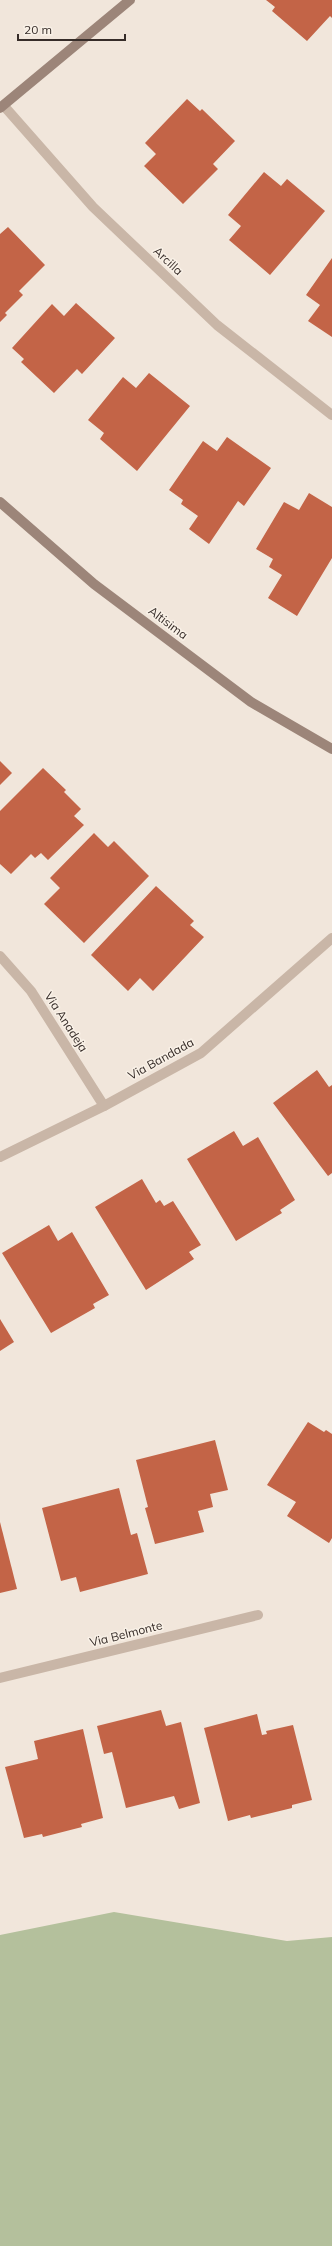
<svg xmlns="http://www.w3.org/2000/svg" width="332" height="2246" viewBox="0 0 332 2246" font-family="Mulish,sans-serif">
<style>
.green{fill:#b4c09c}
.building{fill:#c36447}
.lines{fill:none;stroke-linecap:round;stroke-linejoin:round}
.street{stroke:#c9b6a7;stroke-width:10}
.secondary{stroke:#9c8579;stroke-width:10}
.labels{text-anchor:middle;stroke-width:3;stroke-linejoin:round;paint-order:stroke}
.street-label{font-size:12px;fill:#362c28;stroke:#f9f1e7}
</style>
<rect width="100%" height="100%" fill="#f1e6db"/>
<path class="green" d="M 114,1912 L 287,1941 L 332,1937 L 332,2246 L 0,2246 L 0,1935 Z"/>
<g class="building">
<path d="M 266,0 L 332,0 L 332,18 L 330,16 L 307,41 L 272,11 L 275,7 Z"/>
<path d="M 187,99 L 200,111 L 202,109 L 235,141 L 213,164 L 218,169 L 183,204 L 144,166 L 156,154 L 145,143 Z"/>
<path d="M 264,172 L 281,186 L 287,179 L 325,211 L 270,275 L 229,240 L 241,226 L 228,215 Z"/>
<path d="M 8,227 L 45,265 L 19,291 L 23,295 L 5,313 L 7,315 L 0,322 L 0,234 Z"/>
<path d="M 332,258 L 332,337 L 308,321 L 320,305 L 306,295 Z"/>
<path d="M 76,303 L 115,338 L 82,374 L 77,369 L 54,393 L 21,362 L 24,359 L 12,348 L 52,304 L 64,316 Z"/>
<path d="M 149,373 L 190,406 L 137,471 L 100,439 L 104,433 L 88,420 L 123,377 L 136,388 Z"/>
<path d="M 227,437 L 271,468 L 244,506 L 238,501 L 209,544 L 189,529 L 198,516 L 181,504 L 183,500 L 169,490 L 203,441 L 217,451 Z"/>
<path d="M 309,493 L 332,507 L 332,558 L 297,616 L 268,598 L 282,575 L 269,567 L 273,559 L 256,549 L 284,502 L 299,510 Z"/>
<path d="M 0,761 L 12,773 L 0,785 Z"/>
<path d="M 43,768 L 66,790 L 64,792 L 81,809 L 74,816 L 84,825 L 48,860 L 41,853 L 35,858 L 31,854 L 11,874 L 0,864 L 0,811 Z"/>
<path d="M 94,833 L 108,847 L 114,841 L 149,876 L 84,943 L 44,904 L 60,888 L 50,878 Z"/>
<path d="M 156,886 L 194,921 L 190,925 L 204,937 L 153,991 L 140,978 L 128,991 L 91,955 Z"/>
<path d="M 317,1070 L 329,1087 L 332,1085 L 332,1173 L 328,1176 L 273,1103 Z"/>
<path d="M 234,1131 L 243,1146 L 258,1137 L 295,1200 L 280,1210 L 282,1213 L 236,1241 L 187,1159 Z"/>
<path d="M 142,1179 L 156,1203 L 160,1200 L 164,1206 L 173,1201 L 201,1245 L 189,1252 L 194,1259 L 146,1290 L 95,1207 Z"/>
<path d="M 49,1225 L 58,1241 L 72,1232 L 109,1295 L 93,1304 L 95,1308 L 51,1333 L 2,1253 Z"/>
<path d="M 0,1319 L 14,1342 L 0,1351 Z"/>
<path d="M 308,1422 L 324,1432 L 326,1430 L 332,1434 L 332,1538 L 329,1543 L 287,1516 L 296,1502 L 267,1485 Z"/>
<path d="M 215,1440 L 228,1490 L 210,1494 L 213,1507 L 198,1511 L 204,1532 L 155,1544 L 145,1508 L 148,1507 L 136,1460 Z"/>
<path d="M 119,1488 L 131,1535 L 137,1533 L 148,1574 L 80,1592 L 76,1577 L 61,1581 L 42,1508 Z"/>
<path d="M 0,1522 L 17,1589 L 0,1593 Z"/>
<path d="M 161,1710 L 166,1726 L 181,1722 L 200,1803 L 179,1809 L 174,1796 L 126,1808 L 112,1752 L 104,1754 L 97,1726 Z"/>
<path d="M 257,1714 L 262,1735 L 267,1734 L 266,1731 L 293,1725 L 312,1800 L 292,1805 L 292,1808 L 251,1818 L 250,1815 L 228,1821 L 204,1728 Z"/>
<path d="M 83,1729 L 103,1818 L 81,1824 L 82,1827 L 43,1837 L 42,1834 L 24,1838 L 5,1767 L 38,1759 L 34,1741 Z"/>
</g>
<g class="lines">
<g class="street">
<path d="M 4,106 L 93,207 L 217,325 L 332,415"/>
<path d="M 0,956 L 31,991 L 104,1106"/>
<path d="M 0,1157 L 104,1106 L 201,1053 L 332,938"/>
<path d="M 0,1678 L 258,1615"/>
</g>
<g class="secondary">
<path d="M 0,108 L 130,0"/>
<path d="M 0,502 L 94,584 L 251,702 L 332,749"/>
</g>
</g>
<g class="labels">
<g class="street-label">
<text transform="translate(168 261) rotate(43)" y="4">Arcilla</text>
<text transform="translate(168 623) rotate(37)" y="4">Altisima</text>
<text transform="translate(66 1022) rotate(57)" y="4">Via Anadeja</text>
<text transform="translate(161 1059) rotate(-29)" y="4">Via Bandada</text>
<text transform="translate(126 1634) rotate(-14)" y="4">Via Belmonte</text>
</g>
</g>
<path d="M18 34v6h107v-6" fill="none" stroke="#362c28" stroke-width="2"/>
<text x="24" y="34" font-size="12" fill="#362c28" stroke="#f9f1e7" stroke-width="3" paint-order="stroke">20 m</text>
</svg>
